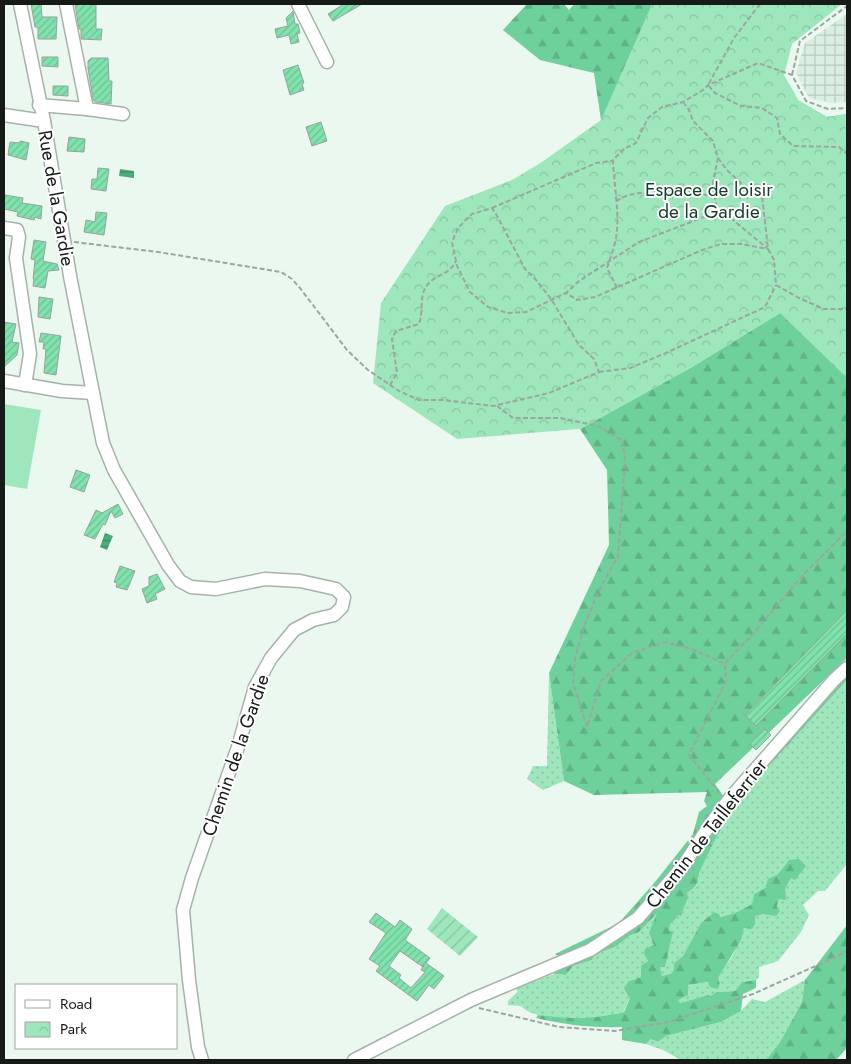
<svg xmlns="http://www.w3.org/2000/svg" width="851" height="1064" viewBox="0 0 851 1064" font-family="Jost,sans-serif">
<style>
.industrial{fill:url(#industrial-grid)}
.grass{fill:url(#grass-dots)}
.forest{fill:url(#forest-firs)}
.park{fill:url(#park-crowns)}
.garden{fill:url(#garden-furrows)}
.pitch{fill:#9ee6bc}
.water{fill:url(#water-rules)}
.building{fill:url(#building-hatch);stroke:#97a39b;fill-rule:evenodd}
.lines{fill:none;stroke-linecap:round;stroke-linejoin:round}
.minor-casing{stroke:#a6b2aa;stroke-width:15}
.path{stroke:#9ca6a0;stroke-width:2;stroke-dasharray:5 2.5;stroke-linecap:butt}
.minor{stroke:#fff;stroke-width:12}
.labels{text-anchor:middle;stroke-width:4;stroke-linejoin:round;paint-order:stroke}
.park-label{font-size:19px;fill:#133d28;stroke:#fff}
.street-label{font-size:19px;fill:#161b18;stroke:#fff}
</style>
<defs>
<pattern id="industrial-grid" width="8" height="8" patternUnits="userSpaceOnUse" patternTransform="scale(1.25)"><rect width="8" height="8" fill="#daefe2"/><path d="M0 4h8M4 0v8" fill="none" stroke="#baccc1"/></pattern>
<pattern id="grass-dots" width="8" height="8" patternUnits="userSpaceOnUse" patternTransform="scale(1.25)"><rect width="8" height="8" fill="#9ee6bc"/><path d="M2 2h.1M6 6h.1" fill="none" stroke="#87c5a1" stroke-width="1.8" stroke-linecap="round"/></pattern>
<pattern id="forest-firs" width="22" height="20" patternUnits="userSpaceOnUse" patternTransform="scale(1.25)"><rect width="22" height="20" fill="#6ed09b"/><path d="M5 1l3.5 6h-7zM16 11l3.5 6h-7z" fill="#5fb285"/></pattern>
<pattern id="park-crowns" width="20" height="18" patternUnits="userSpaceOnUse" patternTransform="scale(1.25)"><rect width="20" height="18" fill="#9ee6bc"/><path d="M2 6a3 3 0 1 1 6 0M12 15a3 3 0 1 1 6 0" fill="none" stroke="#87c5a1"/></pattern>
<pattern id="garden-furrows" width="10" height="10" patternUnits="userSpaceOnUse" patternTransform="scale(1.25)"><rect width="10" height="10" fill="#9ee6bc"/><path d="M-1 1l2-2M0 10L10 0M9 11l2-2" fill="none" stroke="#87c5a1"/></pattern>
<pattern id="water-rules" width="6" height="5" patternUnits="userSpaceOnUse" patternTransform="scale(1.25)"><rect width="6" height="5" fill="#49ac7a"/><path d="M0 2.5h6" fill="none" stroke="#3c8b63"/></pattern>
<pattern id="building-hatch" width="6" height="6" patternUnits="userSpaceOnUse" patternTransform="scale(1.25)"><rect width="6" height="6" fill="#80e2ac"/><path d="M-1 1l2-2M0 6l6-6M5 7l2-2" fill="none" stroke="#6ec193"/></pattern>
</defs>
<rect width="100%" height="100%" fill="#ebf8f0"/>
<path class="industrial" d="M 847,14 L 847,102 L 831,103 L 809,98 L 796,73 L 805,43 Z"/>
<g class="grass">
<path d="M 549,673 L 564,781 L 543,790 L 527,779 L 533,766 L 547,766 Z"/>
<path d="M 847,680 L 847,864 L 825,891 L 818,891 L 803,905 L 809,915 L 801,932 L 778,961 L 759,967 L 759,977 L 756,980 L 742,982 L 735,991 L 716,992 L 711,996 L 708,995 L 680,1003 L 677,1000 L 687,985 L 709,982 L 720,984 L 718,978 C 722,970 726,965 731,958 C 739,945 741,927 753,917 C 760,912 768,914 776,916 L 779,899 L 791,878 L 789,860 L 778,874 L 768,879 L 765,888 L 754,894 L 752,904 L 735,913 L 719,917 L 714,912 L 701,923 L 683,956 L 674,963 L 673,973 L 662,976 L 660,967 L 672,931 L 668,931 L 670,925 L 679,915 L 681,916 L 686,893 L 699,879 L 699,873 L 718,834 L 739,799 Z"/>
<path d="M 657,912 L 654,945 L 641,977 L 629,981 L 630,998 L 623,1012 C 616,1014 608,1016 600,1018 C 583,1021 532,1020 521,1006 L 508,1005 L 508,1001 L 518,991 L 515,988 L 554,974 L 566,975 L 573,966 L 592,960 L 593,955 L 617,946 L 629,936 L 639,932 Z"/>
<path d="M 805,980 L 802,1002 L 780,1042 L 766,1060 L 681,1060 L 663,1050 L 646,1044 L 651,1039 L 658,1042 L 666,1036 L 721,1022 L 741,1011 L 752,999 L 765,1002 Z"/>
</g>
<g class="forest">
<path d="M 527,4 L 564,4 L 569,10 L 574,4 L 842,4 L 601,120 L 594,73 L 540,60 L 503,30 Z"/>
<path d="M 799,101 L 827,117 L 847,114 L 847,658 L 715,784 L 729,804 L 847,673 L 847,680 L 739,799 L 718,834 L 699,873 C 699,883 695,887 687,893 L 688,897 L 681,916 L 679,915 L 670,925 L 669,931 L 673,931 L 665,967 L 660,967 L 662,976 L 673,973 L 674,963 L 683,956 L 701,923 L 714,912 L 719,914 L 720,917 L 735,913 L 752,904 L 754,894 L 765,888 L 768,879 L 778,874 L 789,860 L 799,859 L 806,866 L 795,880 L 791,878 L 785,889 L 786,900 L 779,899 L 777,907 L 780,911 L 776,916 L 763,914 L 755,916 L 755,924 L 752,929 L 744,928 L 741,940 L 718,978 L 720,984 L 717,989 L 710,987 L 708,982 L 688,985 L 688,995 L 678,1000 L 680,1003 L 708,995 L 711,996 L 716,992 L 735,991 L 742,982 L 756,980 L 756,988 L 743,994 L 741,1011 L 721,1022 L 666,1036 L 658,1042 L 651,1039 L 646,1044 L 622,1040 L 622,1027 C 590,1028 567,1025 536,1018 L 538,1015 C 570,1019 591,1020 624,1012 L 630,998 L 624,988 L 629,981 L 641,977 L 641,966 L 648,961 L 644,954 L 645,949 L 654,945 L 649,933 L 657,913 L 639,932 L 629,936 L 617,946 L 594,955 L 592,960 L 573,966 L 566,975 L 554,974 L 564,958 L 555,954 L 619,923 L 655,882 L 693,834 L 699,812 L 707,806 L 704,801 L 707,792 L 594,795 L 564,781 L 549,673 L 609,545 L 607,470 L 580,429 L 692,367 L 780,313 Z"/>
<path d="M 847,925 L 847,1048 L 836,1060 L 766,1060 L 780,1042 L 802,1002 L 805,980 Z"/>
</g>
<path class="park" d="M 652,4 L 842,4 L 792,44 L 784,75 L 799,101 L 827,117 L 847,114 L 847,378 L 780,313 L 692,367 L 580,429 L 457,439 L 373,383 L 381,303 L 445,206 L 512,180 L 542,162 L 601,120 Z"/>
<path class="garden" d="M 442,908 L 478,937 L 460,956 L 427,929 Z"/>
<path class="pitch" d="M 4,404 L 41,410 L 27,489 L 4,485 Z"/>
<g class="water">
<path d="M 120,169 L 134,171 L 134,178 L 119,176 Z"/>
<path d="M 105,533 L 113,536 L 107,550 L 100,547 Z"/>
</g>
<g class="building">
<path d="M 31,4 L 41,4 L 42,17 L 57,17 L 56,39 L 38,39 L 38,27 L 35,27 Z"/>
<path d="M 75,4 L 96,4 L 96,29 L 102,29 L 101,40 L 81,39 L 81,29 L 79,29 Z"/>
<path d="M 344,4 L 362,4 L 333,21 L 328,14 Z"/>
<path d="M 293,11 L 295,24 L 298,24 L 300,33 L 297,34 L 299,42 L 291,44 L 289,35 L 277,38 L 275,29 L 288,26 L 286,18 Z"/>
<path d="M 42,57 L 58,57 L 58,67 L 42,66 Z"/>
<path d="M 91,58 L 108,58 L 109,81 L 112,81 L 111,104 L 96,102 L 93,100 L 88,68 L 88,61 Z"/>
<path d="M 298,65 L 304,83 L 302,84 L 304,90 L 290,95 L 283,70 Z"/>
<path d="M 53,86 L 68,86 L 68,96 L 53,95 Z"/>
<path d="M 321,122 L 327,141 L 312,146 L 306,127 Z"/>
<path d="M 69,137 L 85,139 L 84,152 L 67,151 Z"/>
<path d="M 20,141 L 29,143 L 26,160 L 8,155 L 10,142 L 20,143 Z"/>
<path d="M 98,168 L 109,169 L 106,191 L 91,189 L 92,179 L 97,179 Z"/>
<path d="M 5,195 L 23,198 L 22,203 L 42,206 L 41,219 L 35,217 L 34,220 L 17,216 L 18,212 L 4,209 L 4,198 Z"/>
<path d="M 96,212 L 107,213 L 104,235 L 84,232 L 86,220 L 95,222 Z"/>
<path d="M 34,240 L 46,242 L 43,261 L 57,264 L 59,270 L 48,271 L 45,288 L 33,286 L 34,279 L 33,279 L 35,260 L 31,259 Z"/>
<path d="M 39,297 L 53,299 L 50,319 L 38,317 Z"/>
<path d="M 4,322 L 16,324 L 12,342 L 19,343 L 17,355 L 4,367 Z"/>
<path d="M 41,333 L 61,336 L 56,375 L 44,373 L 46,349 L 43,349 L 44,342 L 39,342 Z"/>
<path d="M 76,470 L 90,475 L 84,492 L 70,487 Z"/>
<path d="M 118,504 L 123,514 L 115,518 L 111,511 L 105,525 L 103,524 L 95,539 L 84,535 L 96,510 L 102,513 Z"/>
<path d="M 120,566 L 135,571 L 127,590 L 116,587 L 117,583 L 114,582 Z"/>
<path d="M 157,574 L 165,589 L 155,594 L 157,599 L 147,603 L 142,589 L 149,586 L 149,577 Z"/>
<path d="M 847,610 L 847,634 L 756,726 L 745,715 Z"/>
<path d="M 765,729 L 771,735 L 756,750 L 750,744 Z"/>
<path d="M 376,913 L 395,927 L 400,920 L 412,929 L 405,940 L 430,958 L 426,963 L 444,976 L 434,989 L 429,985 L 417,1001 L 376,971 L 380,966 L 369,959 L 386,933 L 369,922 ZM 400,951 L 423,967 L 424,965 L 421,970 L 425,972 L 411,988 L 399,978 L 401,975 L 389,966 Z"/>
</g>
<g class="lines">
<g class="minor-casing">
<g id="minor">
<path d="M 20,4 L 44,121 L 70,276 L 93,393 L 103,443 L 114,470 L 168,565 L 180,581 L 191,587 L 216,589 L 265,579 L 300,581 L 336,589 L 344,597 L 342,607 L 334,615 L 313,620 L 294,630 L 271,658 L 255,687 L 238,747 L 192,878 L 183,910 L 189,980 L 198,1047 L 202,1060"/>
<path d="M 298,4 L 327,62"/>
<path d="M 39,105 L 87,109 L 66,4"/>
<path d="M 87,109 L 123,114"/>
<path d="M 4,115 L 44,121"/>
<path d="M 4,228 L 17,230 L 19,237 L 16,258 L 30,354 L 25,385"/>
<path d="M 4,381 L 62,391 L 93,393"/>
<path d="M 354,1060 L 471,1000 L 590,950 L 638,918 L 683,866 L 709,826 L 731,797 L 834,680 L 847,668"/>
</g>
</g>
<g class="path">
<path d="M 760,4 L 734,38 L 708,85 L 715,93 L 741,106 L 762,108 L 777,118 L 780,134 L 793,146 L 839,147 L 847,154"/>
<path d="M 792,75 L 800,41 L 847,6"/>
<path d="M 683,102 L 689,110 L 693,121 L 713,141 L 718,158 L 713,182 L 717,212"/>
<path d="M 718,158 L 727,170 L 744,186 L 762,196 L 768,249 L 774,260 L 776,285 L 799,298 L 824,309 L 847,309"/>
<path d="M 616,201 L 628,195 L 672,188 L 716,197"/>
<path d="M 492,208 L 596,163 L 612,161"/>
<path d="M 717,212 L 727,215 L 768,249 L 741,244 L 721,244 L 702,250 L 595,297 L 577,300 L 566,293 L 579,281 L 639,242 Z"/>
<path d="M 74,242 L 158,252 L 281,272 L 292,279 L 300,288 L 347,350 L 368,370 L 399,391 L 419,400 L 443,400 L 493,406 L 549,393 L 599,372 L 594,359 L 579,345 L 551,299 L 537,281 L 525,269 L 496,214 L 492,208 L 472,214 L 458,228 L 452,242 L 457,266 L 470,292 L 488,307 L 508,313 L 526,312 L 566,293"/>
<path d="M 617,288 L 607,268 C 610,259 614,248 616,238 C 620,213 614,186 613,160 L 624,149 L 636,143 L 648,118 L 662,107 L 683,102 L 703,90 L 708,85 L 758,63 L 792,75 L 806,101 L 828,109 L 847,108"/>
<path d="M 599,372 L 630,368 L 666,353 L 765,307 L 776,285"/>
<path d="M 390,385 L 397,373 L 392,339 L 396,331 L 419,324 C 424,310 418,294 429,283 C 439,273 449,275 456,261"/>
<path d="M 497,406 L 513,418 L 560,418 L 598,426 L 623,441 L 625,461 L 618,556 L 598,592 L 585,624 L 575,658 L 573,683 L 587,727 L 601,681 L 632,653 L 665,642 L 692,649 L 725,664 L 726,681 L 689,755 L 721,795"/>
<path d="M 725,663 L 751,636 L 802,576 L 847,531"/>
<path d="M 479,1008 L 559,1027 L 615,1031 L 669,1022 L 753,994 L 829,960 L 847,951"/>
</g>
<use href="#minor" class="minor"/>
</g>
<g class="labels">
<g class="park-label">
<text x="709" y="196">Espace de loisir<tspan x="709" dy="22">de la Gardie</tspan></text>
</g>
<g class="street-label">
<text transform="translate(57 198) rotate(80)" y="7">Rue de la Gardie</text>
<text transform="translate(235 755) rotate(-71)" y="7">Chemin de la Gardie</text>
<text transform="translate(706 833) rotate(-52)" y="7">Chemin de Tailleferrier</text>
</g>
</g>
<rect width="851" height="1064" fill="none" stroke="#161b18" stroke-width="10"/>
<rect x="15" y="984" width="162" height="65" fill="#ffffff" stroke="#a2a4a3"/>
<rect x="25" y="1000" width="25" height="8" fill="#ffffff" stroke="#a2a4a3"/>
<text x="60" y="1009" font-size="15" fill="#161b18">Road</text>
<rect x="25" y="1022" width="25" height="15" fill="url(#park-crowns)" stroke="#a2a4a3"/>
<text x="60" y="1034" font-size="15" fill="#161b18">Park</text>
</svg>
